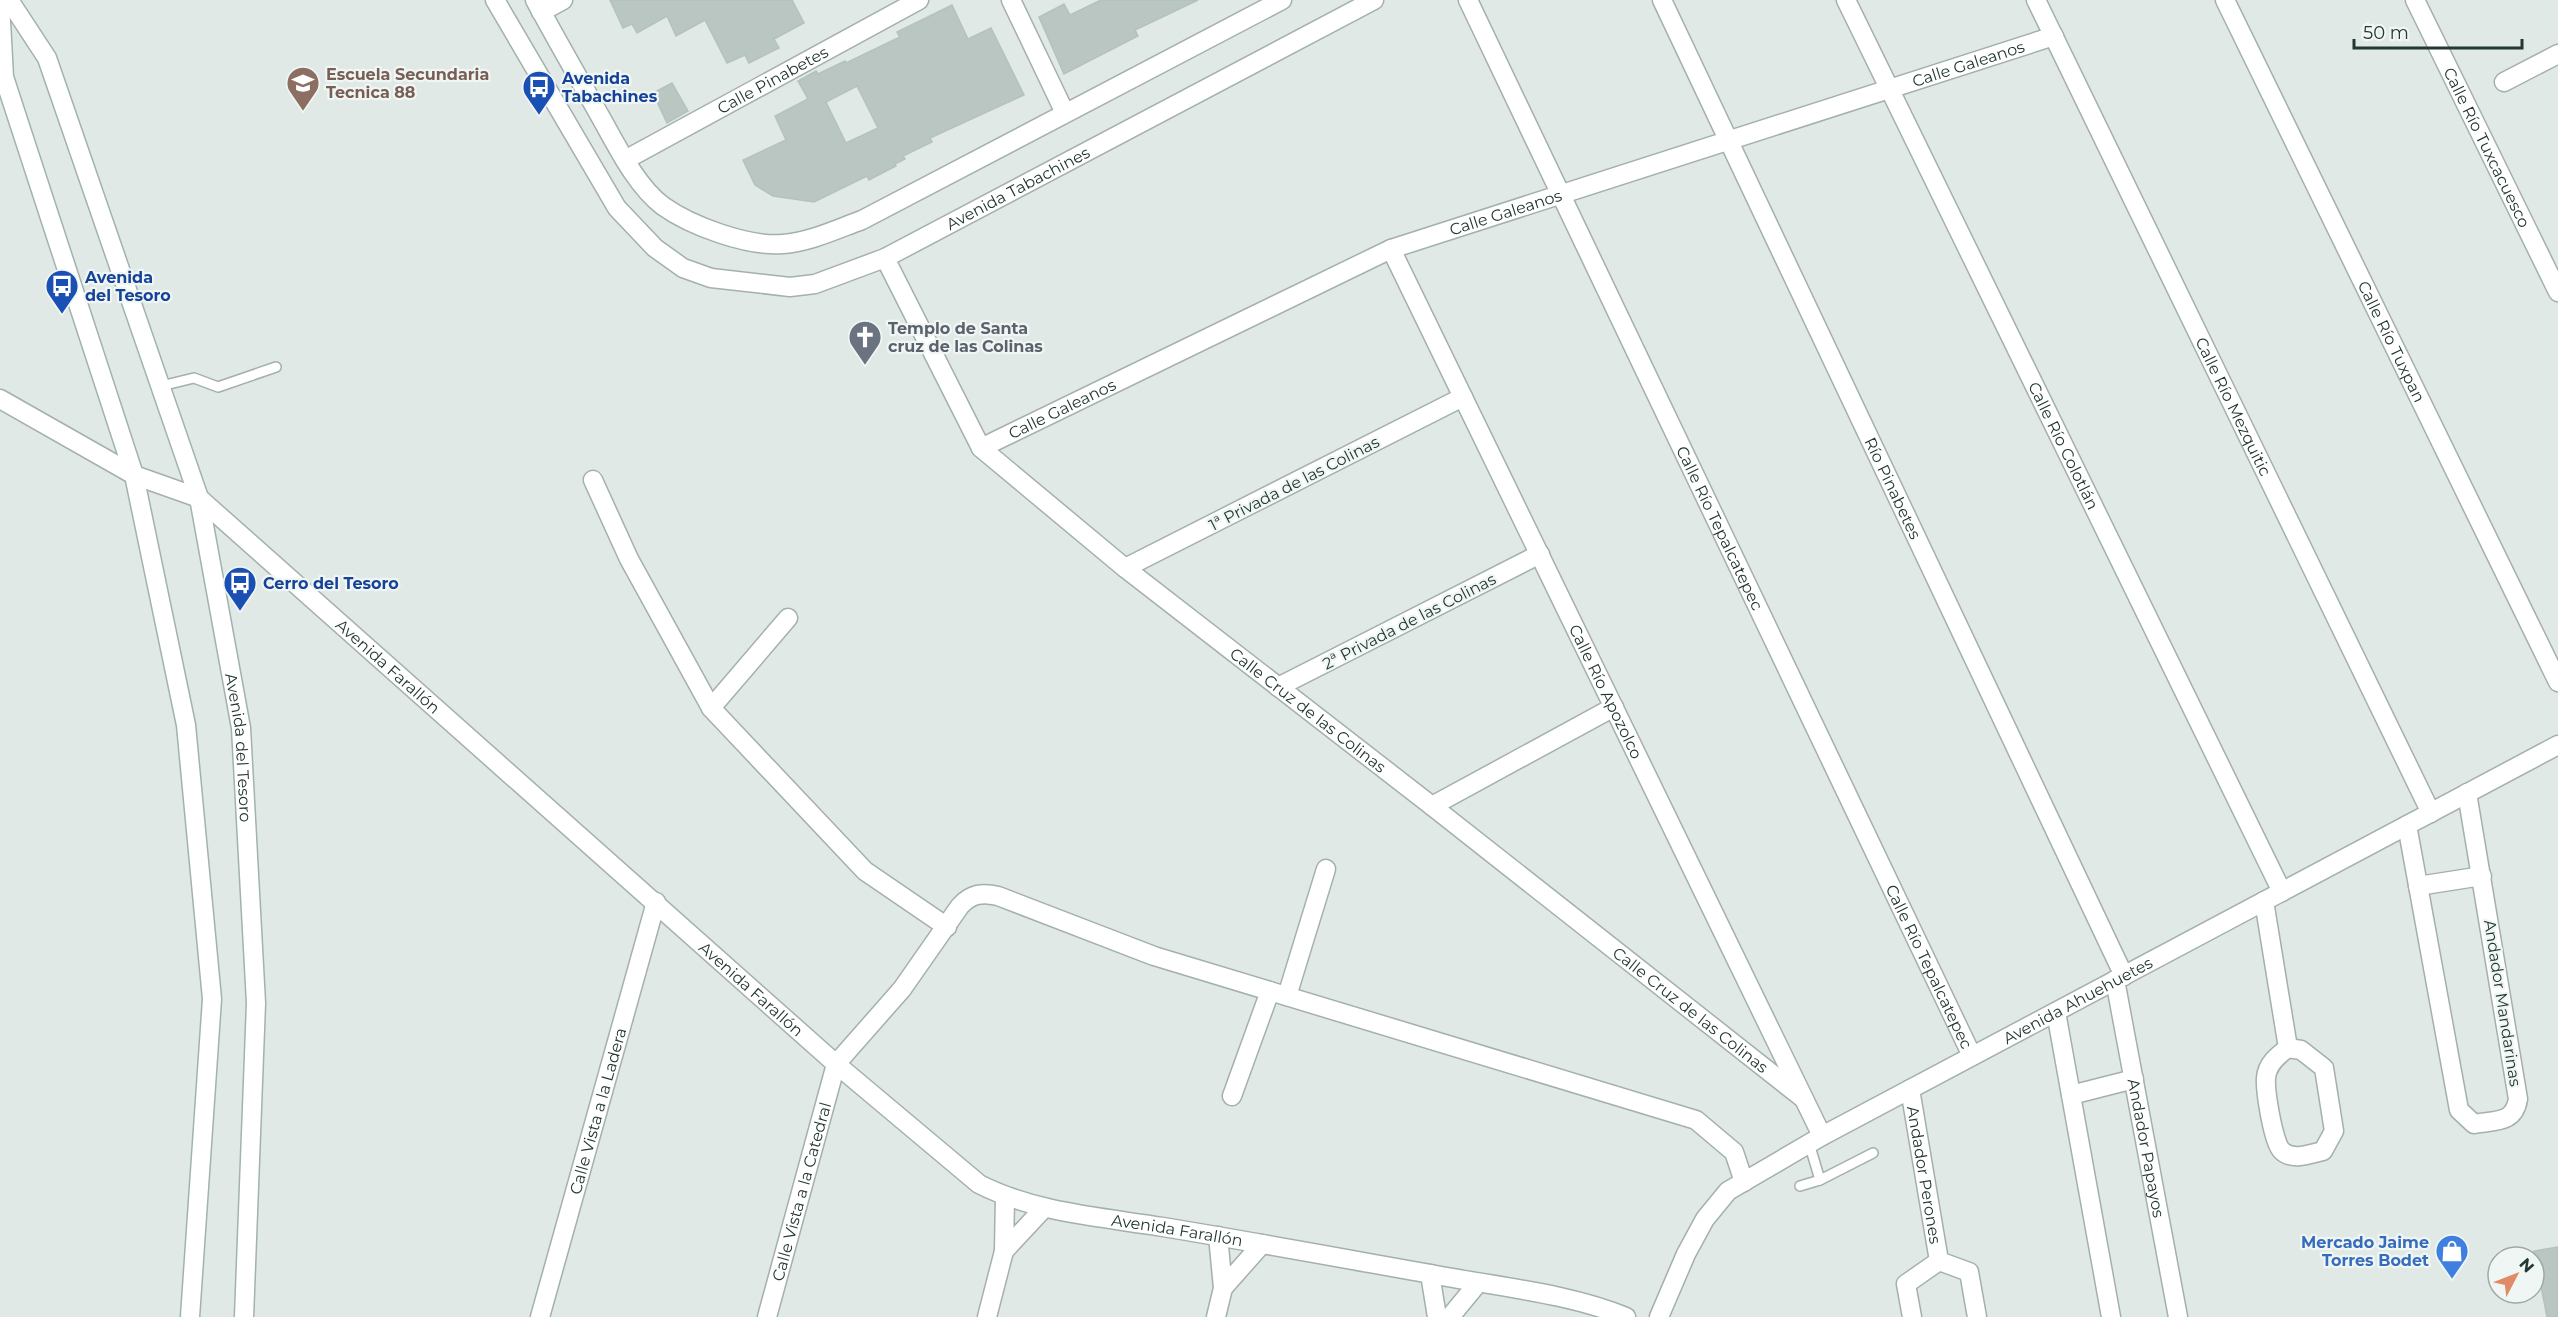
<svg xmlns="http://www.w3.org/2000/svg" width="2558" height="1317" viewBox="0 0 2558 1317" font-family="Montserrat,sans-serif">
<style>
.building{fill:#b9c6c2;stroke:#b4c2bd;stroke-width:1.5;fill-rule:evenodd}
.lines{fill:none;stroke-linecap:round;stroke-linejoin:round}
.service-casing{stroke:#a4b0ad;stroke-width:12}
.minor-casing{stroke:#a4b0ad;stroke-width:21}
.tertiary-casing{stroke:#a4b0ad;stroke-width:21}
.secondary-casing{stroke:#a1b3ae;stroke-width:21}
.service{stroke:#fff;stroke-width:9}
.minor{stroke:#fff;stroke-width:18}
.tertiary{stroke:#fff;stroke-width:18}
.secondary{stroke:#fff;stroke-width:18}
.labels{text-anchor:middle;stroke-width:4.5;stroke-linejoin:round;paint-order:stroke}
.street-label{font-size:16px;fill:#233733;stroke:#f0f6f3}
.education-label{font-size:16px;font-weight:bold;fill:#785e54;stroke:#f0f6f3;text-anchor:start}
.transit-label{font-size:16px;font-weight:bold;fill:#164399;stroke:#f0f6f3;text-anchor:start}
.worship-label{font-size:16px;font-weight:bold;fill:#5b616d;stroke:#f0f6f3;text-anchor:start}
.shop-label{font-size:16px;font-weight:bold;fill:#366cbe;stroke:#f0f6f3;text-anchor:end}
</style>
<rect width="100%" height="100%" fill="#e0e9e6"/>
<g class="building">
<path d="M 610,0 L 792,0 L 804,23 L 774,39 L 779,48 L 749,63 L 745,55 L 727,63 L 705,20 L 676,36 L 667,16 L 637,33 L 632,24 L 623,28 Z"/>
<path d="M 1101,0 L 1198,0 L 1135,30 L 1138,36 L 1064,74 L 1039,17 L 1064,4 L 1070,15 Z"/>
<path d="M 952,5 L 968,39 L 991,28 L 1024,95 L 930,138 L 932,142 L 903,156 L 905,159 L 895,164 L 896,166 L 869,180 L 867,176 L 814,202 L 773,196 L 755,185 L 743,160 L 786,140 L 775,116 L 808,99 L 798,81 L 816,71 L 818,74 L 845,61 L 846,63 L 900,37 L 897,32 ZM 857,86 L 878,128 L 846,143 L 826,102 Z"/>
<path d="M 672,83 L 688,111 L 667,123 L 653,93 Z"/>
<path d="M 2558,1247 L 2558,1317 L 2547,1317 L 2534,1251 Z"/>
</g>
<g class="lines">
<g class="service-casing">
<g id="service">
<path d="M 161,386 L 194,378 L 218,387 L 276,367"/>
<path d="M 1809,1143 L 1820,1180 L 1873,1153"/>
<path d="M 1800,1186 L 1820,1180"/>
</g>
</g>
<g class="minor-casing">
<g id="minor">
<path d="M 1011,0 L 1065,113"/>
<path id="s1" d="M 1468,0 L 1972,1056"/>
<path id="s2" d="M 1662,0 L 2124,976"/>
<path id="s3" d="M 1846,0 L 2282,892"/>
<path id="s4" d="M 2036,0 L 2431,813"/>
<path id="s5" d="M 2225,0 L 2558,682"/>
<path id="s6" d="M 2415,0 L 2558,292"/>
<path d="M 541,12 L 563,0"/>
<path d="M 2504,82 L 2558,54"/>
<path id="s7" d="M 625,160 L 919,0"/>
<path id="s8" d="M 1391,249 L 1822,1136"/>
<path id="s9" d="M 885,258 L 981,448 L 1125,568 L 1432,806 L 1804,1099"/>
<path id="s10" d="M 0,399 L 134,475 L 199,498 L 836,1064 L 979,1184 C 1036,1213 1101,1217 1163,1227 C 1260,1243 1357,1261 1453,1278 C 1509,1288 1573,1295 1626,1317"/>
<path id="s11" d="M 981,448 L 1391,249 L 2054,36"/>
<path d="M 593,480 L 629,559 L 711,708 L 865,871 L 947,927"/>
<path d="M 1125,568 L 1463,397"/>
<path d="M 1278,687 L 1540,554"/>
<path d="M 711,708 L 788,618"/>
<path d="M 1432,806 L 1614,707"/>
<path d="M 2407,825 L 2459,1110 L 2474,1124 C 2495,1120 2514,1124 2518,1099 L 2467,793"/>
<path d="M 2418,886 L 2482,876"/>
<path d="M 2264,901 L 2288,1048"/>
<path id="s12" d="M 2115,980 L 2178,1317"/>
<path d="M 1287,996 L 1326,869"/>
<path d="M 2056,1012 L 2111,1317"/>
<path d="M 2288,1048 L 2301,1050 L 2324,1068 L 2334,1131 L 2323,1151 C 2310,1154 2293,1161 2282,1151 C 2273,1143 2265,1090 2266,1078 C 2267,1064 2278,1055 2288,1048 Z"/>
<path id="s13" d="M 1910,1089 L 1939,1261"/>
<path d="M 2071,1095 L 2134,1079"/>
<path d="M 1232,1096 L 1270,991"/>
<path d="M 1004,1251 L 1044,1208"/>
<path d="M 1939,1261 L 1969,1272 L 1977,1317"/>
<path d="M 1430,1274 L 1437,1317"/>
<path d="M 1223,1288 L 1262,1244"/>
<path id="s14" d="M 540,1317 L 656,902"/>
<path id="s15" d="M 767,1317 L 836,1064 L 902,989 L 960,906 C 971,894 982,892 998,896 L 1154,956 L 1696,1120 L 1734,1152 L 1744,1182"/>
<path d="M 987,1317 L 1004,1251 L 1005,1197"/>
<path d="M 1216,1317 L 1223,1288 L 1218,1236"/>
<path d="M 1450,1317 L 1478,1283"/>
<path id="s16" d="M 1659,1317 L 1686,1254 L 1705,1219 L 1728,1191 L 1822,1136 L 2558,745"/>
<path d="M 1912,1317 L 1906,1284 L 1939,1261"/>
</g>
</g>
<g class="tertiary-casing">
<g id="tertiary">
<path id="s17" d="M 495,0 L 617,208 L 655,248 L 683,268 L 711,278 L 790,287 L 815,284 L 885,258 L 1374,0"/>
<path d="M 535,0 C 556,39 578,77 600,116 C 616,144 636,186 663,206 C 691,226 748,247 783,244 C 810,242 837,229 862,220 L 1282,0"/>
</g>
</g>
<g class="secondary-casing">
<g id="secondary">
<path id="s18" d="M 9,0 L 47,58 L 199,498 L 241,728 L 256,1003 L 244,1317"/>
<path d="M 0,3 L 4,77 L 134,475 L 186,725 L 212,999 L 190,1317"/>
</g>
</g>
<use href="#service" class="service"/>
<use href="#minor" class="minor"/>
<use href="#tertiary" class="tertiary"/>
<use href="#secondary" class="secondary"/>
</g>
<defs>
<g id="school-pin" transform="scale(1.725)"><path d="M0 17L-7.5 6A9.5 9.5 0 1 1 7.5 6Z" fill="#8d6e63" stroke="#f0f6f3"/><path d="M0-5L7-2L0 1L-7-2ZM-4 1L0 2.5L4 1V4Q0 6-4 4Z" fill="#fff"/></g>
<g id="bus-pin" transform="scale(1.725)"><path d="M0 17L-7.5 6A9.5 9.5 0 1 1 7.5 6Z" fill="#1a4fb4" stroke="#f0f6f3"/><path d="M-5-6H5V4H4V6H2V4H-2V6H-4V4H-5ZM-3.5-4V0h7V-4ZM-3.5 1.2v1.5H-2V1.2ZM2 1.2v1.5H3.5V1.2Z" fill="#fff"/></g>
<g id="church-pin" transform="scale(1.725)"><path d="M0 17L-7.5 6A9.5 9.5 0 1 1 7.5 6Z" fill="#6b7280" stroke="#f0f6f3"/><path d="M-1.2-6h2.4v3.5h3.3v2.4h-3.3V6h-2.4V-.1h-3.3v-2.4h3.3Z" fill="#fff"/></g>
<g id="shop-pin" transform="scale(1.725)"><path d="M0 17L-7.5 6A9.5 9.5 0 1 1 7.5 6Z" fill="#3f7fe0" stroke="#f0f6f3"/><path d="M-5-2.5h2.3a2.7 3.5 0 0 1 5.4 0H5L5.5 6h-11ZM-1.5-2.5h3a1.5 2.3 0 0 0-3 0Z" fill="#fff"/></g>
</defs>
<g fill-rule="evenodd">
<use href="#school-pin" x="303" y="83"/>
<use href="#bus-pin" x="539" y="87"/>
<use href="#bus-pin" x="62" y="286"/>
<use href="#church-pin" x="865" y="337"/>
<use href="#bus-pin" x="240" y="583"/>
<use href="#shop-pin" x="2452" y="1251"/>
</g>
<g class="labels">
<g class="street-label">
<text dy="6" stroke="none"><textPath href="#s11" startOffset="1062">Calle Galeanos</textPath></text>
<text dy="6" stroke="none"><textPath href="#s7" startOffset="168">Calle Pinabetes</textPath></text>
<text dy="6" stroke="none"><textPath href="#s6" startOffset="164">Calle Río Tuxcacuesco</textPath></text>
<text dy="6" stroke="none"><textPath href="#s17" startOffset="690">Avenida Tabachines</textPath></text>
<text dy="6" stroke="none"><textPath href="#s11" startOffset="576">Calle Galeanos</textPath></text>
<text dy="6" stroke="none"><textPath href="#s5" startOffset="380">Calle Río Tuxpan</textPath></text>
<text dy="6" stroke="none"><textPath href="#s4" startOffset="452">Calle Río Mezquitic</textPath></text>
<text dy="6" stroke="none"><textPath href="#s11" startOffset="90">Calle Galeanos</textPath></text>
<text dy="6" stroke="none"><textPath href="#s3" startOffset="496">Calle Río Colotlán</textPath></text>
<text transform="translate(1294 483) rotate(-27)" y="6">1ª Privada de las Colinas</text>
<text dy="6" stroke="none"><textPath href="#s2" startOffset="540">Río Pinabetes</textPath></text>
<text dy="6" stroke="none"><textPath href="#s1" startOffset="585">Calle Río Tepalcatepec</textPath></text>
<text transform="translate(1409 621) rotate(-27)" y="6">2ª Privada de las Colinas</text>
<text dy="6" stroke="none"><textPath href="#s10" startOffset="476">Avenida Farallón</textPath></text>
<text dy="6" stroke="none"><textPath href="#s8" startOffset="492">Calle Río Apozolco</textPath></text>
<text dy="6" stroke="none"><textPath href="#s9" startOffset="632">Calle Cruz de las Colinas</textPath></text>
<text dy="6" stroke="none"><textPath href="#s18" startOffset="788">Avenida del Tesoro</textPath></text>
<text dy="6" stroke="none"><textPath href="#s1" startOffset="1071">Calle Río Tepalcatepec</textPath></text>
<text dy="6" stroke="none"><textPath href="#s10" startOffset="962">Avenida Farallón</textPath></text>
<text dy="6" stroke="none"><textPath href="#s16" startOffset="543">Avenida Ahuehuetes</textPath></text>
<text transform="translate(2503 1003) rotate(81)" y="6">Andador Mandarinas</text>
<text dy="6" stroke="none"><textPath href="#s9" startOffset="1118">Calle Cruz de las Colinas</textPath></text>
<text dy="6" stroke="none"><textPath href="#s14" startOffset="214">Calle Vista a la Ladera</textPath></text>
<text dy="6" stroke="none"><textPath href="#s12" startOffset="171">Andador Papayos</textPath></text>
<text dy="6" stroke="none"><textPath href="#s13" startOffset="87">Andador Perones</textPath></text>
<text dy="6" stroke="none"><textPath href="#s15" startOffset="130">Calle Vista a la Catedral</textPath></text>
<text dy="6" stroke="none"><textPath href="#s10" startOffset="1466">Avenida Farallón</textPath></text>
</g>
<g class="education-label">
<text x="326" y="80">Escuela Secundaria<tspan x="326" dy="18">Tecnica 88</tspan></text>
</g>
<g class="transit-label">
<text x="562" y="84">Avenida<tspan x="562" dy="18">Tabachines</tspan></text>
<text x="85" y="283">Avenida<tspan x="85" dy="18">del Tesoro</tspan></text>
<text x="263" y="589">Cerro del Tesoro</text>
</g>
<g class="worship-label">
<text x="888" y="334">Templo de Santa<tspan x="888" dy="18">cruz de las Colinas</tspan></text>
</g>
<g class="shop-label">
<text x="2429" y="1248">Mercado Jaime<tspan x="2429" dy="18">Torres Bodet</tspan></text>
</g>
</g>
<g transform="translate(2516 1275) rotate(48)"><circle r="28" fill="#f0f6f3" stroke="#9eaaa6" stroke-width="1.5"/>
<path d="M0-4.5L10 22L0 15L-10 22Z" fill="#e08b67"/>
<text y="-9" font-size="16" font-weight="bold" text-anchor="middle" fill="#233733">N</text>
</g>
<path d="M2354 39v9h168v-9" fill="none" stroke="#233733" stroke-width="3"/>
<text x="2363" y="39" font-size="18" fill="#233733" stroke="#f0f6f3" stroke-width="4.5" paint-order="stroke">50 m</text>
</svg>
